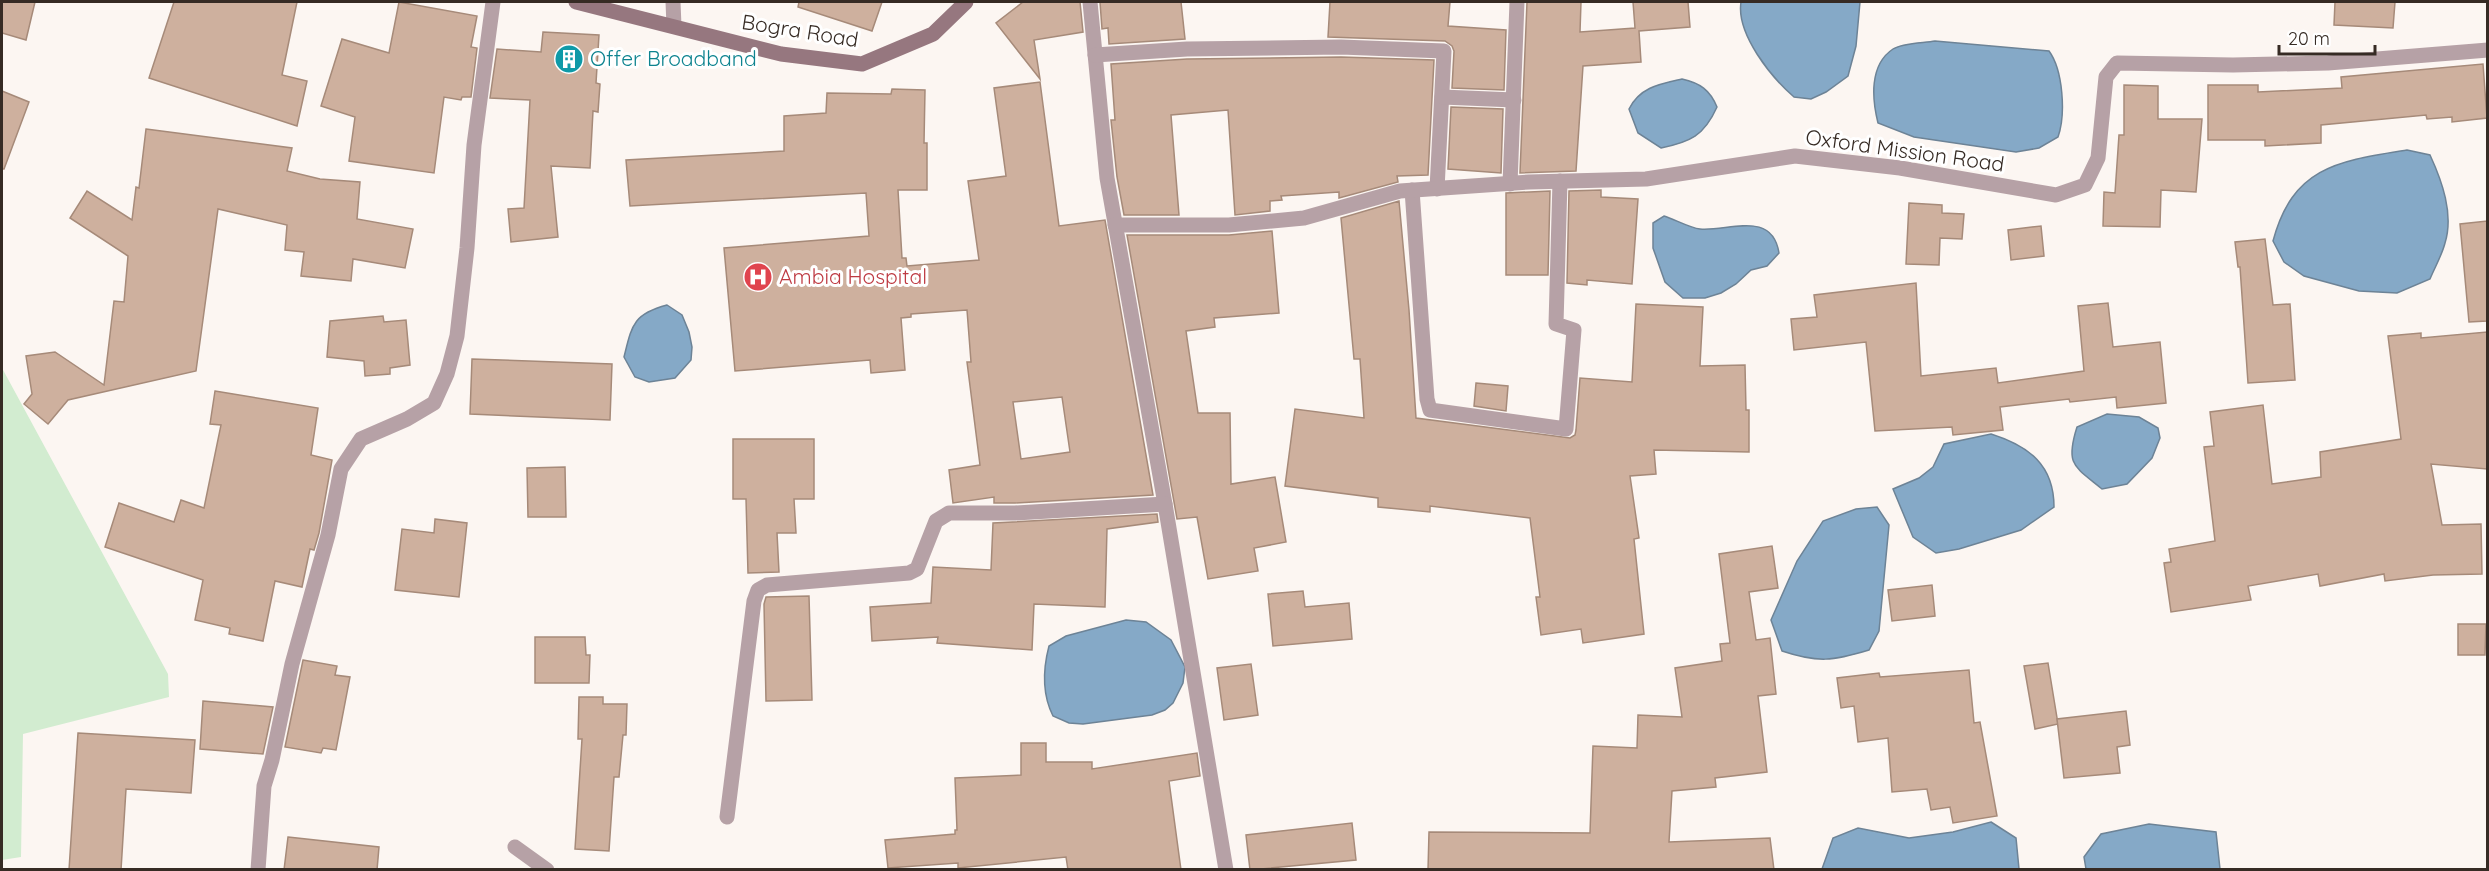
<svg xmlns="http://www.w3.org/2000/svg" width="2489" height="871" viewBox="0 0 2489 871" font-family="Quicksand,sans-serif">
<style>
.green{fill:#d2ecd0}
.water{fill:#85a9c7;stroke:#6d8396;stroke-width:1.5}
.building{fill:#ceb09e;stroke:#a68a79;stroke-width:1.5;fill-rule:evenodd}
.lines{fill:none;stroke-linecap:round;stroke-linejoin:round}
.street{stroke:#b6a1a6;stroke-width:15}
.secondary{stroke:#96777f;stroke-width:15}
.labels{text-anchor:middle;stroke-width:6;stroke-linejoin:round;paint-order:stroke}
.street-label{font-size:21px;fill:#362b24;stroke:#fff}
.culture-label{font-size:21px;fill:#0d838f;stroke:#fff;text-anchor:start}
.health-label{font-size:21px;fill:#be3a42;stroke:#fff;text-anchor:start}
</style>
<rect width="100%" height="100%" fill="#fcf6f2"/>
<path class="green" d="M 2,368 L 168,674 L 169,697 L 23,734 L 21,857 L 2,860 Z"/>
<g class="water">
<path d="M 1741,2 L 1860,2 L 1856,46 L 1848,76 L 1826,92 L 1811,99 L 1794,97 C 1771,77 1736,34 1741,2 Z"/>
<path d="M 1935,41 L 2049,51 C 2063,70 2066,114 2058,137 L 2039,148 L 2016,152 L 1914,137 L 1878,123 C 1872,99 1869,65 1893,49 C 1902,43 1923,43 1935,41 Z"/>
<path d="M 1682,79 C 1700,83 1710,90 1717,107 C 1704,136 1690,142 1661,148 L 1638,133 L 1629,109 C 1640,87 1660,84 1682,79 Z"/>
<path d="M 2407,150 L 2430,155 C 2442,181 2454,214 2445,243 C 2442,255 2435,267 2430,279 L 2397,293 L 2359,291 L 2304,276 L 2284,262 L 2273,241 C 2293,166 2339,161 2407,150 Z"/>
<path d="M 1664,216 C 1674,219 1690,228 1700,229 C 1727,232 1772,209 1779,253 L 1767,266 L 1751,270 L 1736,284 L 1721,293 L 1705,298 L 1683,298 L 1665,282 L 1653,248 L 1653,223 Z"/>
<path d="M 667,305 L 682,315 L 689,332 L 692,347 L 691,360 L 675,378 L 649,382 L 635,377 L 624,357 C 632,325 633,314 667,305 Z"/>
<path d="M 2107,414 L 2139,417 L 2158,428 L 2160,438 L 2152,458 L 2127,484 L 2102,489 C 2074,466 2065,465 2077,427 Z"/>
<path d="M 1991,434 C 2029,446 2054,465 2054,507 L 2021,530 L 1959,549 L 1936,553 L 1913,537 L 1893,489 L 1919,478 L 1933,467 L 1944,444 Z"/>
<path d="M 1877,507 L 1889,525 L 1879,631 L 1869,650 C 1833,661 1818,663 1782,651 L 1771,620 L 1797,561 L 1823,521 L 1856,509 Z"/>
<path d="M 1126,620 L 1146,622 L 1171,640 L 1185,667 L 1183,683 L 1173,703 L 1165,710 L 1152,715 L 1083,724 L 1069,723 L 1053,716 C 1042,694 1043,669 1049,646 L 1066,636 Z"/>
<path d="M 1991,822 L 2016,838 L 2019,869 L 1822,869 L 1833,838 L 1858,828 L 1909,838 L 1953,832 Z"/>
<path d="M 2149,824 L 2216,832 L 2220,869 L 2086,869 L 2084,857 L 2101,834 Z"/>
</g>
<g class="building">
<path d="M 2,2 L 35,2 L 26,40 L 2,33 Z"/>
<path d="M 174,2 L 297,2 L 282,75 L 307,81 L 297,126 L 149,78 Z"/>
<path d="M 399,2 L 477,16 L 471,47 L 477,48 L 471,97 L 462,97 L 461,100 L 444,97 L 434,173 L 349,161 L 355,117 L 321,106 L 342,39 L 389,53 Z"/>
<path d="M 799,2 L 882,2 L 872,31 L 798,7 Z"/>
<path d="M 1023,2 L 1080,2 L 1083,32 L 1034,40 L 1040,79 L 996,23 Z"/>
<path d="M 1100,2 L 1181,2 L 1185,39 L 1109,44 L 1108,28 L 1102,29 Z"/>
<path d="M 1330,2 L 1450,2 L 1448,26 L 1506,30 L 1504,90 L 1452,88 L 1454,51 L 1452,46 L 1445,41 L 1328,37 Z"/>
<path d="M 1527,2 L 1581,2 L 1580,32 L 1635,28 L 1633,2 L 1688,2 L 1690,27 L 1639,31 L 1641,62 L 1583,66 L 1576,171 L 1520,173 Z"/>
<path d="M 2335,2 L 2395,2 L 2393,28 L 2334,25 Z"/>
<path d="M 543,32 L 599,35 L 596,83 L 600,84 L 598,112 L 593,111 L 590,168 L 551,166 L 558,237 L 511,242 L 508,209 L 524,208 L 530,100 L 490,98 L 497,49 L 541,52 Z"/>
<path d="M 1341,57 L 1434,60 L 1428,175 L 1397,176 L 1398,182 L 1339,198 L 1339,192 L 1281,196 L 1282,200 L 1270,201 L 1270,211 L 1235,215 L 1228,110 L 1171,115 L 1179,215 L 1124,215 L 1117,177 L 1111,120 L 1115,120 L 1111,64 L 1187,59 Z"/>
<path d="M 2483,64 L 2487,118 L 2452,122 L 2452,117 L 2427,119 L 2426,115 L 2321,125 L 2321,143 L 2265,146 L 2265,140 L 2208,140 L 2208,85 L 2258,85 L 2258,92 L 2342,88 L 2341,77 Z"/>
<path d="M 1040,82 L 1059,226 L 1105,220 L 1153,495 L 1015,503 L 994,503 L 994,497 L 953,503 L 949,470 L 980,465 L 967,362 L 971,362 L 967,310 L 911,314 L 911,317 L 901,318 L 905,370 L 871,373 L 870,360 L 735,371 L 724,248 L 869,236 L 866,193 L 630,206 L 626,160 L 784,151 L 784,116 L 826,113 L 827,93 L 891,94 L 892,89 L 925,90 L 924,143 L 927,143 L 927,190 L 898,190 L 902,258 L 906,258 L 907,266 L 979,260 L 968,181 L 1006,176 L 994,88 ZM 1062,397 L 1070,452 L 1021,459 L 1013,402 Z"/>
<path d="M 2124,85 L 2158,86 L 2158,119 L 2202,119 L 2196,192 L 2161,190 L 2160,227 L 2103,226 L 2104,192 L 2115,193 L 2119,135 L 2124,135 Z"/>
<path d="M 2,91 L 29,102 L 4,169 L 2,169 Z"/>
<path d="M 1451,107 L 1503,109 L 1501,173 L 1448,169 Z"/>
<path d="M 146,129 L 292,148 L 287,171 L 320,179 L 360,182 L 357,219 L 413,229 L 405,268 L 353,259 L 351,281 L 301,276 L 304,252 L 285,250 L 287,225 L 218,209 L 196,371 L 68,400 L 48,424 L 24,404 L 32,394 L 26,356 L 55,352 L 104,385 L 114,301 L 124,302 L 128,256 L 70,218 L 87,191 L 132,220 L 136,187 L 139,188 Z"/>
<path d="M 1601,190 L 1601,197 L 1638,199 L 1632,284 L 1587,280 L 1587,285 L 1567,283 L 1569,191 Z"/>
<path d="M 1550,191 L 1548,275 L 1506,275 L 1506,193 Z"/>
<path d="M 1399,201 L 1409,310 L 1416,418 L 1570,438 L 1575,435 L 1576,430 L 1580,378 L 1632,382 L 1636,304 L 1703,307 L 1700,366 L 1745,365 L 1746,410 L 1749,410 L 1749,452 L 1654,450 L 1656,474 L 1630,476 L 1639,538 L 1634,539 L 1644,634 L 1583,643 L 1581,629 L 1541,635 L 1536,597 L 1540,597 L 1530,518 L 1430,506 L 1430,512 L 1378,507 L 1378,498 L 1285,486 L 1295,409 L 1364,418 L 1360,359 L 1354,359 L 1341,218 Z"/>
<path d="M 1909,203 L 1942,205 L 1942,213 L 1964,214 L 1962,239 L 1940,238 L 1939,265 L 1906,264 Z"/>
<path d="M 2487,221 L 2487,321 L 2469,322 L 2460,224 Z"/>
<path d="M 2041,226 L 2044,256 L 2011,260 L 2008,230 Z"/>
<path d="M 1272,231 L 1279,313 L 1214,318 L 1215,327 L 1186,331 L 1198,413 L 1230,413 L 1231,484 L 1275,477 L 1286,542 L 1254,548 L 1258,571 L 1208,579 L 1197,517 L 1177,519 L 1127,235 L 1229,235 Z"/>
<path d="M 2265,239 L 2273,305 L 2290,304 L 2295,380 L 2248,383 L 2240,267 L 2238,267 L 2235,242 Z"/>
<path d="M 1916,283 L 1921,376 L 1996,368 L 1998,383 L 2084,371 L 2078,306 L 2108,303 L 2113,347 L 2160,342 L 2166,403 L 2117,408 L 2116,397 L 2070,402 L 2069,399 L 2000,407 L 2003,430 L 1953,435 L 1952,427 L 1875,431 L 1866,342 L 1794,350 L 1791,319 L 1817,317 L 1814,295 Z"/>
<path d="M 383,316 L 384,322 L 406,320 L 410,365 L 390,368 L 390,374 L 365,376 L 364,361 L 327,357 L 330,321 Z"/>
<path d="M 2487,332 L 2487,469 L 2431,464 L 2442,525 L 2481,524 L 2482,574 L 2433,575 L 2385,581 L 2384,574 L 2320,586 L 2318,574 L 2248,586 L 2251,600 L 2171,612 L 2164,563 L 2171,562 L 2169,549 L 2215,541 L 2204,447 L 2214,446 L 2210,412 L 2263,405 L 2272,484 L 2321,477 L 2320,452 L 2401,439 L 2388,336 L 2421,333 L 2421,338 Z"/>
<path d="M 472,359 L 612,364 L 610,420 L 470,414 Z"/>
<path d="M 1476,383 L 1508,386 L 1506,411 L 1474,406 Z"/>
<path d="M 215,391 L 318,408 L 311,455 L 332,460 L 319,533 L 314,550 L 310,549 L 302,587 L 275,581 L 263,641 L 229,634 L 230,628 L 195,620 L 203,580 L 105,547 L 119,503 L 174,522 L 181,500 L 204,508 L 221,425 L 210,424 Z"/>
<path d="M 733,439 L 814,439 L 814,499 L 794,499 L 796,533 L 777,533 L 779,572 L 748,573 L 746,499 L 733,499 Z"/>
<path d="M 565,467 L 566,517 L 528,517 L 527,468 Z"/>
<path d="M 1157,514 L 1158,522 L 1107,529 L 1105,607 L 1034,604 L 1032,650 L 937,643 L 938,637 L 872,641 L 870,607 L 931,603 L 933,567 L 991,570 L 993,523 Z"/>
<path d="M 435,519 L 467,523 L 459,597 L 395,590 L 402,529 L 434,533 Z"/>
<path d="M 1772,546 L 1778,588 L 1749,592 L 1756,640 L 1770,638 L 1776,694 L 1758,696 L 1767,772 L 1715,778 L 1716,787 L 1672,791 L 1669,842 L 1770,838 L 1774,870 L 1428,870 L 1429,832 L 1590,833 L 1593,746 L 1637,748 L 1638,715 L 1682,717 L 1675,668 L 1722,661 L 1720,644 L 1730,643 L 1719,554 Z"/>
<path d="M 1932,585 L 1935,616 L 1892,621 L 1888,590 Z"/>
<path d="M 1303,591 L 1305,607 L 1349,603 L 1352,639 L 1273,646 L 1268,594 Z"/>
<path d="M 809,596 L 812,700 L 766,701 L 764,604 L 766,597 Z"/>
<path d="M 2458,624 L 2486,624 L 2485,655 L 2458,655 Z"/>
<path d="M 535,637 L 585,637 L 586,655 L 590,655 L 589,683 L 535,683 Z"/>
<path d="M 303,660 L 337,666 L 335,675 L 350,677 L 336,750 L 323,748 L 321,753 L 285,747 Z"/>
<path d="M 2048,663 L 2058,724 L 2035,729 L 2024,666 Z"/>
<path d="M 1251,664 L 1258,715 L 1224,720 L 1217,668 Z"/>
<path d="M 1969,670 L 1974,723 L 1980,722 L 1997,816 L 1953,823 L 1950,807 L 1931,810 L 1927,789 L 1892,792 L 1888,738 L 1858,742 L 1854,706 L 1841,708 L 1837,678 L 1879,673 L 1880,677 Z"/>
<path d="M 579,697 L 603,697 L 603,704 L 627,704 L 626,735 L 623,735 L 619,777 L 614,777 L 609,851 L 575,849 L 582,739 L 578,739 Z"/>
<path d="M 203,701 L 273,707 L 263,754 L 200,749 Z"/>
<path d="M 2126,711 L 2130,745 L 2117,747 L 2120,773 L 2064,778 L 2057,719 Z"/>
<path d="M 78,733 L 195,740 L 191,793 L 126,789 L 121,870 L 69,870 Z"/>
<path d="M 1021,743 L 1046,743 L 1046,762 L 1092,762 L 1092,769 L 1197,753 L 1200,776 L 1169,781 L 1181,870 L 1068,870 L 1066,857 L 958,868 L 958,863 L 888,868 L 885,840 L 955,834 L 955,830 L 957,830 L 955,778 L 1021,775 Z"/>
<path d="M 1352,823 L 1356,860 L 1250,870 L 1246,835 Z"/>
<path d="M 288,837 L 379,847 L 377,870 L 284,870 Z"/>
</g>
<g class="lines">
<g class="street">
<path d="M 673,2 L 674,26"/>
<path d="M 1090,2 L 1107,178 L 1165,504 L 1226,870"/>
<path d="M 1095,55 L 1187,49 L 1341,47 L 1444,51 L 1437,189"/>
<path d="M 1442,97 L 1514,100"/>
<path d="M 1510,184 L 1517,2"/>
<path d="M 1412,190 L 1427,399 L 1430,410 L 1566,429 L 1574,330 L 1556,324 L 1560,181"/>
<path d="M 1115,225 L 1229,225 L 1304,218 L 1400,191 L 1529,182 L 1646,179 L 1795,156 L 1900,168 L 2056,195 L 2085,185 L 2098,158 L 2106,77 L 2117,63 L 2233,65 L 2328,63 L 2488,50"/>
<path d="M 727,817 L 754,601 L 758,590 L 767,585 L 909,573 L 917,569 L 936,521 L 949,513 L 1015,513 L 1165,504"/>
<path d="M 515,847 L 547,870"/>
<path d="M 258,870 L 264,786 L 272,760 L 292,664 L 328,535 L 341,469 L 361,439 L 407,419 L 434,403 L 447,374 L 457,336 L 467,248 L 474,145 L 493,2"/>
</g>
<path class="secondary" d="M 576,2 L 781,54 L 862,64 L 933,34 L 966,2"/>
</g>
<defs>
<g id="building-disc" transform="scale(1.5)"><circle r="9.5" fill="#0f9aa8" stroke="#fff"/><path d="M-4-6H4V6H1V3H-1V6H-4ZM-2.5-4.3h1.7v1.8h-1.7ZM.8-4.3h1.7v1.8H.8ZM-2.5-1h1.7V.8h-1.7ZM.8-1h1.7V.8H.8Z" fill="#fff"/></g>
<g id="hospital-disc" transform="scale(1.5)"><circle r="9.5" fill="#e0444e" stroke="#fff"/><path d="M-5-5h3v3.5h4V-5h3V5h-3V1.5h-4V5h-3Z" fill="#fff"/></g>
</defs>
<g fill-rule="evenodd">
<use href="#building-disc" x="569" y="59"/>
<use href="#hospital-disc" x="758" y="277"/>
</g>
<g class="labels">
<g class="street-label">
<text transform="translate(800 31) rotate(9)" y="7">Bogra Road</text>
<text transform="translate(1905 151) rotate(8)" y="7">Oxford Mission Road</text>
</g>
<g class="culture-label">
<text x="590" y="66">Offer Broadband</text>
</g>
<g class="health-label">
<text x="779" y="284">Ambia Hospital</text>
</g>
</g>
<rect width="2489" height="871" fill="none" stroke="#362b24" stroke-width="6"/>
<path d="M2279 45v9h96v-9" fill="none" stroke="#362b24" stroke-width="3"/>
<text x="2288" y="45" font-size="18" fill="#362b24" stroke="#ffffff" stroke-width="4.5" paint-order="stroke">20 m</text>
</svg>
